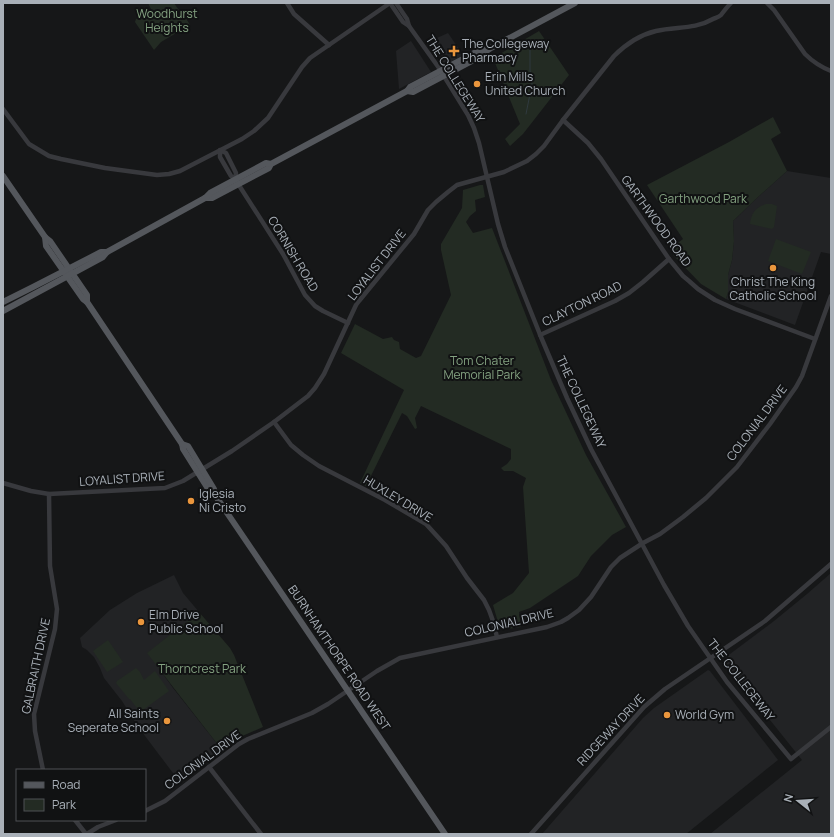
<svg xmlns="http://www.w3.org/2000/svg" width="834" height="837" viewBox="0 0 834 837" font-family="Manrope,sans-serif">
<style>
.built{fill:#222325}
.green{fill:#232b23}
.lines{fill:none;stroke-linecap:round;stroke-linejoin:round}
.stream{stroke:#2f393e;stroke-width:1}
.minor{stroke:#38393d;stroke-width:4.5}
.major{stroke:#54575c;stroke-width:6}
.poi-dot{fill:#ea963d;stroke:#111213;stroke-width:1.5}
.labels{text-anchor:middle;stroke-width:4;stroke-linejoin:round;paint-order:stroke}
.park-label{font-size:12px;fill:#84a281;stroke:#111213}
.poi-label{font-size:12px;fill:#a9b0b8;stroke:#111213;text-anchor:start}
.street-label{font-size:12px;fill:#a9b0b8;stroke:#111213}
</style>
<rect width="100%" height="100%" fill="#161718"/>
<g class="built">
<path d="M 448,33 L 463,55 L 445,65 L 439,57 L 428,42 Z"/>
<path d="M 411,41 L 431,72 L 399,89 L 396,51 Z"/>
<path d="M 787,171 L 831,178 L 831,254 L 821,252 L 795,325 L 726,299 L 728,292 L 728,275 L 732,260 L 734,241 L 733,221 L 758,197 Z"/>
<path d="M 831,573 L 831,834 L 710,834 L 802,760 L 722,660 L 774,621 L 807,594 Z"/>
<path d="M 174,575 L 183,593 L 199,612 L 148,653 L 173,688 L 222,750 L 179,781 L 139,728 L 122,701 L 104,678 L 100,668 L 94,657 L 87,650 L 82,647 L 80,638 L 110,610 L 137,593 Z"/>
<path d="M 708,670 L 710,671 L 778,760 L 686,834 L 542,834 L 643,718 L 654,708 Z"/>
</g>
<g class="green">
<path d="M 148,3 L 174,3 C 179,11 186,17 190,25 L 161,42 L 154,50 L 135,22 L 136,19 L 153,13 Z"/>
<path d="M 539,31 L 569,75 L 523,134 L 510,146 L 505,139 L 520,124 L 493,58 Z"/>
<path d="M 773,117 L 781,133 L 771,139 L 787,171 L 758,197 L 733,221 L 734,241 L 732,260 L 728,275 L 728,292 L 726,299 L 701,284 L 674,256 L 670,249 L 683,239 L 647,185 L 729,142 Z"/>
<path d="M 480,185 L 483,185 L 485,197 L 475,200 L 476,211 L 470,216 L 466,222 L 473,233 L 492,228 L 551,380 L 586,455 L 626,527 L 612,535 L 591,556 L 578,576 L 530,608 L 519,612 L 521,627 L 502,630 L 500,629 L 493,605 L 513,593 L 529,573 L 523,487 L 526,478 L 513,471 L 504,471 L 501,468 L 507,464 L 511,459 L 511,449 L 421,406 L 415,418 L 417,428 L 415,429 L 407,416 L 402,413 L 366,486 L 360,483 L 404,390 L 341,353 L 355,324 L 383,339 L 392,337 L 394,340 L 399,342 L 400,349 L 416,358 L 421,356 L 451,295 L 441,250 L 441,244 L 462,208 L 463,190 Z"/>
<path d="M 766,204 L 772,204 L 777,206 L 774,227 L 772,229 L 750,224 C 751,213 756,207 766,204 Z"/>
<path d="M 776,239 L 811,252 L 802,274 L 768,261 Z"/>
<path d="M 199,612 L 230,648 L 234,655 L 263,727 L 240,737 L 222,750 L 173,687 L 147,653 Z"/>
<path d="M 108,640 L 123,662 L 107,672 L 93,651 Z"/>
<path d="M 136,668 L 140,672 L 144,680 L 155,671 L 169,691 L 140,712 L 130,699 L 129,699 L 116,683 L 117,681 Z"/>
</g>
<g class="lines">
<path class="stream" d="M 526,114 L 532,84 L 530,71 L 530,47"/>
<g class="minor">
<path d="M 287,3 L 294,14 L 329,45"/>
<path d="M 390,3 L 403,22 L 409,26"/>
<path d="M 396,3 L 407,19 L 409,26 L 439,68 L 468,115 L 474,128 L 479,143 L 498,224 L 505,247 L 541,337 L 567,398 L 591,449 L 664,585 L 688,626 L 727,682 L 791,759 L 831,727"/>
<path d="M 767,3 L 774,10 L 805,54 C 813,62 821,67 831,71"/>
<path d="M 3,109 L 29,144 L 49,156 L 61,159 L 105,168 L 157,175 L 169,174 L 180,171 L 242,139 L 254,131 L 268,118 L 302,67 L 310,58 L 390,3"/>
<path d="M 563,120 L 588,143 L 601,159 L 669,259 L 683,276 L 689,281 L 698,289 L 715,300 L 735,309 L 815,339"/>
<path d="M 235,179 L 236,173 L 226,153 L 220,150 L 220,157 L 231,176 L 235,179 L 283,254 L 305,295 L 315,306 L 323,311 L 348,323"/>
<path d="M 540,335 L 615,301 L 629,293 L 643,282 L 669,259"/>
<path d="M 274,422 L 291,445 L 303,455 L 319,466 L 385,500 L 426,524 L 446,546 L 467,578 L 484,600 L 489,610 L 493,621 L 497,637"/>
<path d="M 3,483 L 31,491 L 49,494 L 165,488 L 183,481 L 232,451 L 274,422 L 308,396 L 315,388 L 324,374 L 356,305 L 359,301 L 414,234 L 428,210 L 436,202 L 448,192 L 457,185 L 504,172 L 527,161 L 536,154 L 544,146 L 563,120 L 614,56 C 626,44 639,35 656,31 C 676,26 694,30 713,19 C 715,18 719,17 721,15 C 724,11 727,7 731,3"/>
<path d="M 209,767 L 261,834"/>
<path d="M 43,770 L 35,731 L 34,714 L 55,629 L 57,609 L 50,566 L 49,494"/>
<path d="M 145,811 L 165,801 L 239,744 L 248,739 L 312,713 L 328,704 L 377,671 L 400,658 L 547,627 L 561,622 L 568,618 L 579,610 L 591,597 L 611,567 L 620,558 L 643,543 L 660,534 L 683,517 L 706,498 L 737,467 L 770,424 L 796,387 L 802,376 L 831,296"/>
<path d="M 75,820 L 86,834"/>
<path d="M 87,834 L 98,827 L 116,820"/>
<path d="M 531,834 L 644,707 L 665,689 L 765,621 L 831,564"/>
</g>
<g class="major">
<path d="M 407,91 L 413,92 L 483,55 L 489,49 L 575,3"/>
<path d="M 3,176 L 45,237 L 50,241 L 87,295 L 87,302"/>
<path d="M 205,198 L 212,198 L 269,168 L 271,164 L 407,91 L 410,87 L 480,50 L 489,49"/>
<path d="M 45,237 L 46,246 L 83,299 L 87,302 L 182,444 L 183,449 L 210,492 L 215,495"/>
<path d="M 3,302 L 33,287 L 101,252 L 107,252"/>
<path d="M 3,311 L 103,257 L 107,252 L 205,198 L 210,193 L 266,163 L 271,164"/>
<path d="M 182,444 L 188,446 L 214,489 L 215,495 L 219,501 L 445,834"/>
</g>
</g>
<g class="poi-dot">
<path d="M452 45h4v4h4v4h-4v4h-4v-4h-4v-4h4z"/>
<circle cx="477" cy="84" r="4"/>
<circle cx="773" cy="268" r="4"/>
<circle cx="191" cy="501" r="4"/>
<circle cx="141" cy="622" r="4"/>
<circle cx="667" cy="715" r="4"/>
<circle cx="167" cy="721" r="4"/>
</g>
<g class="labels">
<g class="park-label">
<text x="167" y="18">Woodhurst<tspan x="167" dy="14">Heights</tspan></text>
<text x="703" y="203">Garthwood Park</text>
<text x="482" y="365">Tom Chater<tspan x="482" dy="14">Memorial Park</tspan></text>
<text x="202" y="673">Thorncrest Park</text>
</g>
<g class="poi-label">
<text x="462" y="48">The Collegeway<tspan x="462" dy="14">Pharmacy</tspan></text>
<text x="485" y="81">Erin Mills<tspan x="485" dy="14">United Church</tspan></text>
<text x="773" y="286" text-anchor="middle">Christ The King<tspan x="773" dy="14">Catholic School</tspan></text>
<text x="199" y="498">Iglesia<tspan x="199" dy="14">Ni Cristo</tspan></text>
<text x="149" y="619">Elm Drive<tspan x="149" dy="14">Public School</tspan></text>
<text x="159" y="718" text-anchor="end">All Saints<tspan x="159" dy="14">Seperate School</tspan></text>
<text x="675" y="719">World Gym</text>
</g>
<g class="street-label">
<text transform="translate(455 79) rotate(58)" y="4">THE COLLEGEWAY</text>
<text transform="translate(656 221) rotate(54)" y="4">GARTHWOOD ROAD</text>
<text transform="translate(293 254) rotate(59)" y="4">CORNISH ROAD</text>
<text transform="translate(377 265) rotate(-52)" y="4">LOYALIST DRIVE</text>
<text transform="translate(582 304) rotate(-26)" y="4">CLAYTON ROAD</text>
<text transform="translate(581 402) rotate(65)" y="4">THE COLLEGEWAY</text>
<text transform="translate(757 423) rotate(-53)" y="4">COLONIAL DRIVE</text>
<text transform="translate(122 479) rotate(-4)" y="4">LOYALIST DRIVE</text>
<text transform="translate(398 499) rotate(31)" y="4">HUXLEY DRIVE</text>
<text transform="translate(509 623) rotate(-13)" y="4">COLONIAL DRIVE</text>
<text transform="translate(339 658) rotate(56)" y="4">BURNHAMTHORPE ROAD WEST</text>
<text transform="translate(36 666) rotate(-78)" y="4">GALBRAITH DRIVE</text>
<text transform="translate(741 680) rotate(52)" y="4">THE COLLEGEWAY</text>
<text transform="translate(611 730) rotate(-47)" y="4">RIDGEWAY DRIVE</text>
<text transform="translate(203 760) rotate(-36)" y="4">COLONIAL DRIVE</text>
</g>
</g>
<rect width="834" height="837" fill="none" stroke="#a9b0b8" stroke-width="8"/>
<rect x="16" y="769" width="130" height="52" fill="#111213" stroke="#4e5155"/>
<rect x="24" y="782" width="20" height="6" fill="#54575c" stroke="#4e5155"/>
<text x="52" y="789" font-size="12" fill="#a9b0b8">Road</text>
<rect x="24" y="799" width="20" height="12" fill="#232b23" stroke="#4e5155"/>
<text x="52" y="809" font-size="12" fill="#a9b0b8">Park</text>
<g transform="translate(798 801) rotate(287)" stroke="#111213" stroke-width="3" paint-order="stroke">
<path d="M0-3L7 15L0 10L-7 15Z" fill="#a9b0b8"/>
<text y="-6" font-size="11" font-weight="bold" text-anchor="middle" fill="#a9b0b8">N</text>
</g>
</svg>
